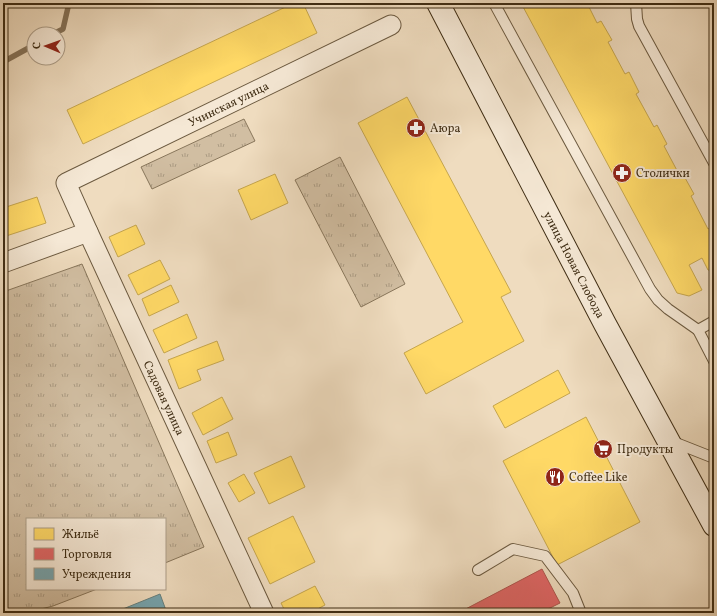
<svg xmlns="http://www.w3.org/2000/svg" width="717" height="616" viewBox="0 0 717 616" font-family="Vollkorn,serif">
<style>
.grass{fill:url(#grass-tufts);stroke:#88765b}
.homes{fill:#ffd966;stroke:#c5a54d}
.shops{fill:#e06666;stroke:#b0554d}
.public{fill:#76a5af;stroke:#668180}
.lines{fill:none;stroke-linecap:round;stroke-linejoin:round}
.stream{stroke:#857258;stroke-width:5.5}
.service-casing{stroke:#6b593f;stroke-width:12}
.minor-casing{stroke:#6b593f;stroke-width:21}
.secondary-casing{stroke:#3f2d14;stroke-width:24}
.service{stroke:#f5e8d5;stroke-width:10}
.minor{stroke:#f5e8d5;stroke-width:19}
.secondary{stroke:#f5e8d5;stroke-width:22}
.labels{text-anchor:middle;stroke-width:4;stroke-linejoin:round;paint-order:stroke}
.street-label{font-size:12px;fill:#3f2d14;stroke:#f5e8d5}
.poi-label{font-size:12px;fill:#3f2d14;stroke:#f5e8d5;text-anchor:start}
</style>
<defs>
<pattern id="grass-tufts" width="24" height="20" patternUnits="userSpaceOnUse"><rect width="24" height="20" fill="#d1bea2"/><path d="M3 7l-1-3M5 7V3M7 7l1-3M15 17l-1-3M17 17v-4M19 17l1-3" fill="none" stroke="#ab9b83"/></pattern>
</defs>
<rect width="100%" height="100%" fill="#efdcbf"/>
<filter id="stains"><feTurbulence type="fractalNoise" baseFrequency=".005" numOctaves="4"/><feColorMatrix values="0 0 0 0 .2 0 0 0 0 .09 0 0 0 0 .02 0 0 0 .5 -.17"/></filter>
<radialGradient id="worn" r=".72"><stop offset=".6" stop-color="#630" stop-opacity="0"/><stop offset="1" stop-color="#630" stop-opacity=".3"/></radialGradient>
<g class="grass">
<path d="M 244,119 L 255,141 L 152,189 L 141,167 Z"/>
<path d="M 340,157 L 405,284 L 361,307 L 295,180 Z"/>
<path d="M 82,264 L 204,547 L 165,563 L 165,519 L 27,519 L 27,589 L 97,589 L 53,606 L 25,613 L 3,613 L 3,292 Z"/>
</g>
<g class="homes">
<path d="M 294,3 L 303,3 L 317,33 L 83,144 L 67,110 Z"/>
<path d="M 521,3 L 538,3 L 539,4 L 541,3 L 587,3 L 597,23 L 601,21 L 612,40 L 608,42 L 625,74 L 629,72 L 639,92 L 636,94 L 654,127 L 657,125 L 667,144 L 664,146 L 681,178 L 684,176 L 694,194 L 691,196 L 708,229 L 713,226 L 714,228 L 714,271 L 708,270 L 702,258 L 689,265 L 702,290 L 689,296 L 677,293 Z"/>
<path d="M 407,97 L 511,292 L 501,297 L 524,341 L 426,394 L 404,353 L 463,322 L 358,123 Z"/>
<path d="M 275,174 L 288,203 L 251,220 L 238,190 Z"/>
<path d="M 37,197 L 46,223 L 3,237 L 3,208 Z"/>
<path d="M 136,225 L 145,244 L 118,257 L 109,237 Z"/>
<path d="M 160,260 L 170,279 L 138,295 L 128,275 Z"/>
<path d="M 171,285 L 179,302 L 149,316 L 142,299 Z"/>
<path d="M 187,314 L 197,338 L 164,353 L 153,330 Z"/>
<path d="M 217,341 L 224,360 L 197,370 L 201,380 L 179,389 L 168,360 Z"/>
<path d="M 558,370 L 570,393 L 505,428 L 493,406 Z"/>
<path d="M 222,397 L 233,419 L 203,435 L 192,413 Z"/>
<path d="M 586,417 L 640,522 L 557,565 L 503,461 Z"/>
<path d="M 228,432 L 237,455 L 216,463 L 207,441 Z"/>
<path d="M 291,456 L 305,487 L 269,504 L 254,473 Z"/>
<path d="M 244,474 L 255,493 L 239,502 L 228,483 Z"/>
<path d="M 293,516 L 315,562 L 270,584 L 248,538 Z"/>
<path d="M 315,586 L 325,605 L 310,613 L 286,613 L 281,603 Z"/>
</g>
<path class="shops" d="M 542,569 L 560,603 L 540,613 L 458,613 Z"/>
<path class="public" d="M 160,594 L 167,613 L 113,613 Z"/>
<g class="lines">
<g class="stream">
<path d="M 53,34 L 63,29 L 69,3"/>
<path d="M 3,62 L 34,45"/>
</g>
<g class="service-casing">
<g id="service">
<path d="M 494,3 L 650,289 L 658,300 L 668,309 L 698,330"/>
<path d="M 636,3 L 637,19 L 639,26 L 714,163"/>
<path d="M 714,321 L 698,330 L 714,361"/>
<path d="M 671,441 L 714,458"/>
<path d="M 478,570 L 513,549 L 545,556 L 573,593 L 581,613"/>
</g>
</g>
<g class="minor-casing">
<g id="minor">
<path d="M 3,263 L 88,232"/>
<path id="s1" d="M 264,613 L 88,232 L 66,183 L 391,25"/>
</g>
</g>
<g class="secondary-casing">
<g id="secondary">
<path id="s2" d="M 438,3 L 605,324 L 714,525"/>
</g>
</g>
<use href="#service" class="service"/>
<use href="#minor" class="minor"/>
<use href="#secondary" class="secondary"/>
</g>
<defs>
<g id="pharmacy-disc" transform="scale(1)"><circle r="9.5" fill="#8f2418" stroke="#f5e8d5"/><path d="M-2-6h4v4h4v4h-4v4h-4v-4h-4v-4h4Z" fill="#fff"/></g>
<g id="supermarket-disc" transform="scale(1)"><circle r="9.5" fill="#8f2418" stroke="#f5e8d5"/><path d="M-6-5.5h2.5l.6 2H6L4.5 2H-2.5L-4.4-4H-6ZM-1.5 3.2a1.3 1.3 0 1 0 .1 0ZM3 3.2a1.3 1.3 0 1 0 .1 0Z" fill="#fff"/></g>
<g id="restaurant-disc" transform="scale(1)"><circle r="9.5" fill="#8f2418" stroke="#f5e8d5"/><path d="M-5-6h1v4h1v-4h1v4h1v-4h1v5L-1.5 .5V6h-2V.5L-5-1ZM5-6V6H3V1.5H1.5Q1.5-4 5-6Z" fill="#fff"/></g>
</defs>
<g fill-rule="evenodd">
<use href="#pharmacy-disc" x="416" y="128"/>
<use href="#pharmacy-disc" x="622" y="173"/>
<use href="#supermarket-disc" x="603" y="449"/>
<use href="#restaurant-disc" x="555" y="477"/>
</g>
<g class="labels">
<g class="street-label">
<text dy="4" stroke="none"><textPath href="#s1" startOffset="654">Учинская улица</textPath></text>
<text dy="4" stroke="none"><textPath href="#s2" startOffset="295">улица Новая Слобода</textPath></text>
<text transform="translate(164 398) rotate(65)" y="4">Садовая улица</text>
</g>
<g class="poi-label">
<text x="430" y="132">Аюра</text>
<text x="636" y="177">Столички</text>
<text x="617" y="453">Продукты</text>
<text x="569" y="481">Coffee Like</text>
</g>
</g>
<rect width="717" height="616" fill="none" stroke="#efdcbf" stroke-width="16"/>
<rect x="4" y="4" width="709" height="608" fill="none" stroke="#3f2d14" stroke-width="2"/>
<rect x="8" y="8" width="701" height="600" fill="none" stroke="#3f2d14"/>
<rect x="26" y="518" width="140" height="72" fill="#f5e8d5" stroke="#ac9d88"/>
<rect x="34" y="528" width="20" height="12" fill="#ffd966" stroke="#ac9d88"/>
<text x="62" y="538" font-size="12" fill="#3f2d14">Жильё</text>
<rect x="34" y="548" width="20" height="12" fill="#e06666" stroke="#ac9d88"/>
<text x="62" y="558" font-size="12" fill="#3f2d14">Торговля</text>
<rect x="34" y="568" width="20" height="12" fill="#76a5af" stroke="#ac9d88"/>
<text x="62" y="578" font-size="12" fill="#3f2d14">Учреждения</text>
<g transform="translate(46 46) rotate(272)"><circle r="19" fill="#f5e8d5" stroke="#ac9d88"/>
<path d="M0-3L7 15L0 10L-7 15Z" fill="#8f2418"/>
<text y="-6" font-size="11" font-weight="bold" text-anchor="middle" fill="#3f2d14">С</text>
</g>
<rect width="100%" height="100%" filter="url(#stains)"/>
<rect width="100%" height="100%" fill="url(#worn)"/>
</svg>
